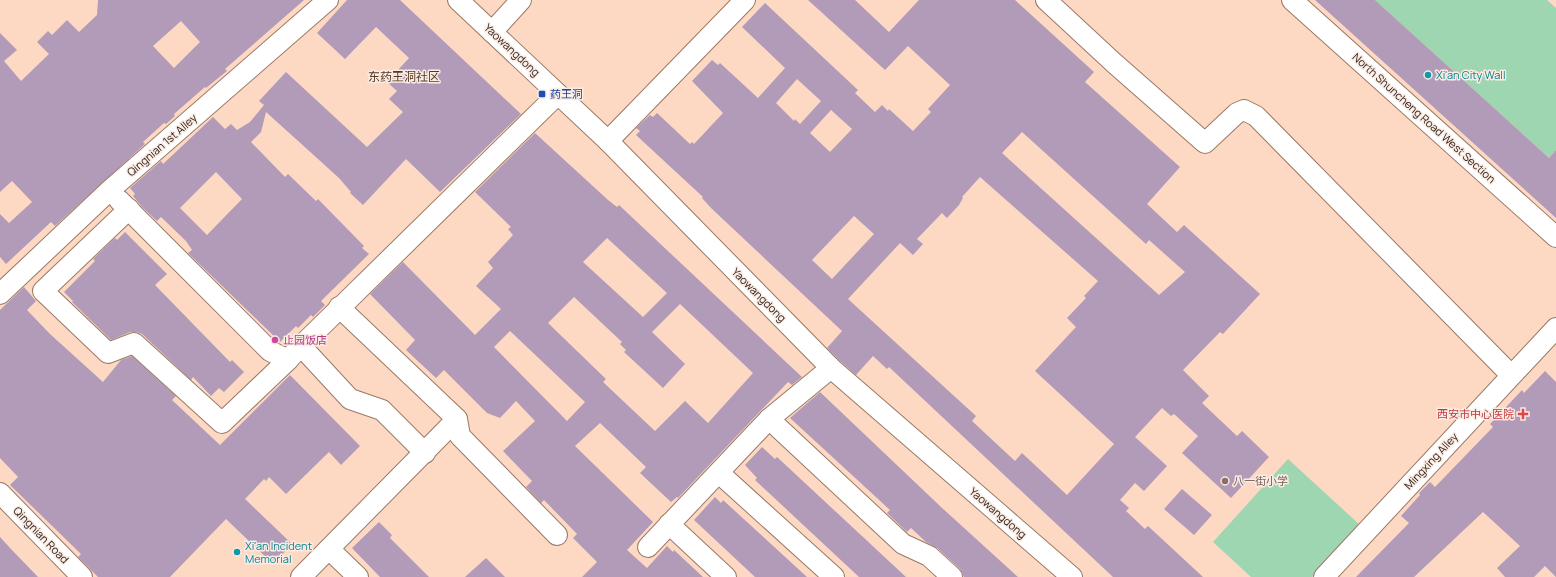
<svg xmlns="http://www.w3.org/2000/svg" width="1556" height="577" viewBox="0 0 1556 577" font-family="Manrope,'Noto Sans SC',sans-serif">
<style>
.green{fill:#9dd6b0}
.building{fill:#b19bb9;fill-rule:evenodd}
.lines{fill:none;stroke-linecap:round;stroke-linejoin:round}
.minor-casing{stroke:#9a7966;stroke-width:22}
.minor{stroke:#fff;stroke-width:20}
.culture-dot{fill:#0f9aa8;stroke:#faebe3;stroke-width:1.5}
.transit-dot{fill:#1a4fb4;stroke:#faebe3;stroke-width:1.5}
.hotel-dot{fill:#d1479c;stroke:#faebe3;stroke-width:1.5}
.health-dot{fill:#e0444e;stroke:#faebe3;stroke-width:1.5}
.education-dot{fill:#8d6e63;stroke:#faebe3;stroke-width:1.5}
.labels{text-anchor:middle;stroke-width:3;stroke-linejoin:round;paint-order:stroke}
.street-label{font-size:11px;fill:#2a1d15;stroke:#faebe3}
.culture-label{font-size:11px;fill:#0d838f;stroke:#faebe3;text-anchor:start}
.transit-label{font-size:11px;fill:#164399;stroke:#faebe3;text-anchor:start}
.hotel-label{font-size:11px;fill:#b23c85;stroke:#faebe3;text-anchor:start}
.health-label{font-size:11px;fill:#be3a42;stroke:#faebe3;text-anchor:end}
.education-label{font-size:11px;fill:#785e54;stroke:#faebe3;text-anchor:start}
.neighbourhood-label{font-size:12px;fill:#553826;stroke:#faebe3}
</style>
<rect width="100%" height="100%" fill="#fdd9c3"/>
<g class="green">
<path d="M 1375,0 L 1547,0 L 1556,8 L 1556,150 L 1549,158 Z"/>
<path d="M 1288,459 L 1360,525 L 1312,577 L 1251,577 L 1213,542 Z"/>
</g>
<g class="building">
<path d="M 98,0 L 304,0 L 225,69 L 227,71 L 217,79 L 206,88 L 205,87 L 174,114 L 175,116 L 166,124 L 164,123 L 143,142 L 145,144 L 55,226 L 51,222 L 6,264 L 0,257 L 0,214 L 9,223 L 32,202 L 12,181 L 0,192 L 0,33 L 17,50 L 4,61 L 21,81 L 49,54 L 37,42 L 48,31 L 52,35 L 67,20 L 79,32 L 97,15 ZM 181,21 L 200,42 L 174,68 L 153,46 Z"/>
<path d="M 347,0 L 400,0 L 521,114 L 440,192 L 406,159 L 363,205 L 350,193 L 351,192 L 339,178 L 266,112 L 261,132 L 251,142 L 285,177 L 288,174 L 316,201 L 318,199 L 364,246 L 362,248 L 369,254 L 321,301 L 325,305 L 313,317 L 311,315 L 298,328 L 296,326 L 280,342 L 188,253 L 192,250 L 186,241 L 161,217 L 157,221 L 142,207 L 133,196 L 135,194 L 130,188 L 161,161 L 163,164 L 213,117 L 225,129 L 231,124 L 237,130 L 250,122 L 264,105 L 259,101 L 286,72 L 367,147 L 403,112 L 389,99 L 397,91 L 387,82 L 409,58 L 376,27 L 345,59 L 317,33 ZM 216,172 L 242,199 L 207,235 L 180,208 Z"/>
<path d="M 808,0 L 855,0 L 889,32 L 919,0 L 1015,0 L 1094,72 L 1085,82 L 1180,167 L 1147,204 L 1177,232 L 1184,225 L 1260,294 L 1223,334 L 1220,332 L 1183,370 L 1209,396 L 1202,403 L 1237,436 L 1242,431 L 1269,457 L 1231,498 L 1182,453 L 1198,436 L 1174,414 L 1171,416 L 1162,408 L 1135,437 L 1167,466 L 1144,491 L 1135,483 L 1120,500 L 1129,508 L 1126,511 L 1145,529 L 1148,526 L 1203,577 L 1113,577 L 889,367 L 887,369 L 873,356 L 856,375 L 839,360 L 827,348 L 842,331 L 711,208 L 702,198 L 703,197 L 636,135 L 640,131 L 636,128 L 650,115 L 653,117 L 657,113 L 690,144 L 692,142 L 694,144 L 723,113 L 692,81 L 712,60 L 718,65 L 720,63 L 758,98 L 785,68 L 742,27 L 765,3 L 858,90 L 855,93 L 875,112 L 882,105 L 888,111 L 889,109 L 913,131 L 931,112 L 928,109 L 950,85 L 908,46 L 885,70 ZM 797,79 L 821,101 L 800,124 L 795,119 L 794,121 L 776,103 ZM 831,110 L 852,129 L 830,152 L 810,133 ZM 1022,132 L 1146,244 L 1149,240 L 1185,272 L 1159,295 L 1002,153 ZM 980,177 L 1098,281 L 1084,296 L 1086,298 L 1067,318 L 1076,327 L 1035,371 L 1114,444 L 1067,495 L 1022,453 L 1015,461 L 972,421 L 976,416 L 848,299 L 900,243 L 913,255 L 923,244 L 917,239 L 942,213 L 947,218 L 959,205 L 963,198 L 962,197 ZM 854,216 L 874,234 L 832,279 L 812,260 Z"/>
<path d="M 1315,0 L 1375,0 L 1549,158 L 1556,150 L 1556,218 Z"/>
<path d="M 535,133 L 608,200 L 617,207 L 619,205 L 802,377 L 792,385 L 788,382 L 678,498 L 677,497 L 671,502 L 640,473 L 646,467 L 600,423 L 575,446 L 653,522 L 627,550 L 647,568 L 667,546 L 673,552 L 674,550 L 703,577 L 582,577 L 597,562 L 573,538 L 577,534 L 544,500 L 541,503 L 526,487 L 532,481 L 503,451 L 535,421 L 516,401 L 500,418 L 487,413 L 444,370 L 436,378 L 406,350 L 415,340 L 370,294 L 403,262 L 475,335 L 501,309 L 476,286 L 493,268 L 488,262 L 513,235 L 508,229 L 511,227 L 475,192 ZM 607,238 L 667,293 L 643,317 L 583,262 ZM 574,297 L 622,342 L 620,344 L 626,350 L 624,352 L 663,388 L 685,364 L 652,332 L 680,304 L 753,373 L 708,423 L 685,401 L 655,431 L 603,382 L 606,379 L 548,323 ZM 510,331 L 585,402 L 567,421 L 494,347 Z"/>
<path d="M 125,232 L 167,274 L 155,285 L 230,362 L 232,360 L 244,372 L 224,392 L 219,388 L 211,396 L 193,377 L 191,380 L 142,334 L 137,332 L 130,332 L 111,340 L 72,302 L 73,301 L 64,292 L 95,261 L 93,259 L 115,238 L 117,240 Z"/>
<path d="M 24,287 L 36,301 L 27,310 L 50,334 L 103,382 L 121,360 L 132,356 L 176,396 L 172,400 L 220,445 L 290,375 L 360,446 L 341,465 L 329,452 L 286,494 L 269,477 L 266,481 L 264,479 L 245,499 L 292,544 L 273,564 L 226,519 L 170,577 L 98,577 L 78,557 L 81,554 L 10,485 L 18,477 L 0,458 L 0,310 Z"/>
<path d="M 1545,371 L 1556,382 L 1556,577 L 1545,566 L 1534,577 L 1505,577 L 1497,568 L 1520,546 L 1483,512 L 1414,577 L 1356,577 L 1409,523 L 1401,516 L 1420,495 L 1419,493 L 1430,482 L 1435,487 L 1493,427 L 1490,424 L 1508,405 L 1522,390 L 1524,393 Z"/>
<path d="M 820,392 L 941,507 L 1018,577 L 964,577 L 960,569 L 937,548 L 926,542 L 911,528 L 907,532 L 887,513 L 890,510 L 790,418 Z"/>
<path d="M 762,447 L 775,459 L 777,457 L 906,577 L 859,577 L 755,480 L 757,478 L 745,465 Z"/>
<path d="M 1182,489 L 1212,515 L 1194,535 L 1164,509 Z"/>
<path d="M 715,497 L 721,503 L 723,500 L 807,577 L 755,577 L 694,520 Z"/>
<path d="M 379,522 L 392,535 L 390,538 L 429,577 L 380,577 L 352,548 Z"/>
<path d="M 0,537 L 10,548 L 38,577 L 0,577 Z"/>
<path d="M 486,558 L 505,577 L 465,577 Z"/>
</g>
<g class="lines">
<g class="minor-casing">
<g id="minor">
<path d="M 458,0 L 608,141 L 831,368 L 1072,577"/>
<path d="M 1046,0 L 1114,63 L 1205,143 L 1237,113 L 1244,110 L 1256,116 L 1511,375"/>
<path d="M 1292,0 L 1556,237"/>
<path d="M 492,32 L 521,0"/>
<path d="M 608,141 L 745,0"/>
<path d="M 119,200 L 270,351 L 288,360 L 296,351"/>
<path d="M 129,209 L 43,291 L 108,353 L 134,343 L 222,423 L 288,360"/>
<path d="M 0,294 L 110,190 L 328,0"/>
<path d="M 339,307 L 457,419 L 460,436 L 557,535"/>
<path d="M 769,419 L 903,544 L 929,556 L 952,577"/>
<path d="M 425,453 L 382,410 L 350,399 L 301,346 L 558,94"/>
<path d="M 719,473 L 834,577"/>
<path d="M 0,493 L 82,577"/>
<path d="M 669,524 L 726,577"/>
<path d="M 648,547 L 769,419 L 831,368"/>
<path d="M 329,549 L 358,577"/>
<path d="M 301,577 L 457,419"/>
<path d="M 1324,577 L 1556,328"/>
</g>
</g>
<use href="#minor" class="minor"/>
</g>
<g class="culture-dot">
<circle cx="1428" cy="75" r="4"/>
<circle cx="237" cy="552" r="4"/>
</g>
<rect class="transit-dot" x="538" y="90" width="8" height="8" rx="2"/>
<circle class="hotel-dot" cx="275" cy="340" r="4"/>
<path class="health-dot" d="M1521 408h4v4h4v4h-4v4h-4v-4h-4v-4h4z"/>
<circle class="education-dot" cx="1225" cy="481" r="4"/>
<g class="labels">
<g class="street-label">
<text transform="translate(512 50) rotate(43)" y="4">Yaowangdong</text>
<text transform="translate(1424 118) rotate(42)" y="4">North Shuncheng Road West Section</text>
<text transform="translate(162 145) rotate(-41)" y="4">Qingnian 1st Alley</text>
<text transform="translate(759 295) rotate(45)" y="4">Yaowangdong</text>
<text transform="translate(1431 461) rotate(-47)" y="4">Mingxing Alley</text>
<text transform="translate(998 513) rotate(41)" y="4">Yaowangdong</text>
<text transform="translate(41 535) rotate(46)" y="4">Qingnian Road</text>
</g>
<g class="culture-label">
<text x="1436" y="79">Xi'an City Wall</text>
<text x="245" y="550">Xi'an Incident<tspan x="245" dy="13">Memorial</tspan></text>
</g>
<g class="transit-label">
<text x="550" y="98">药王洞</text>
</g>
<g class="hotel-label">
<text x="283" y="344">止园饭店</text>
</g>
<g class="health-label">
<text x="1514" y="418">西安市中心医院</text>
</g>
<g class="education-label">
<text x="1233" y="485">八一街小学</text>
</g>
<g class="neighbourhood-label">
<text x="404" y="81">东药王洞社区</text>
</g>
</g>
</svg>
